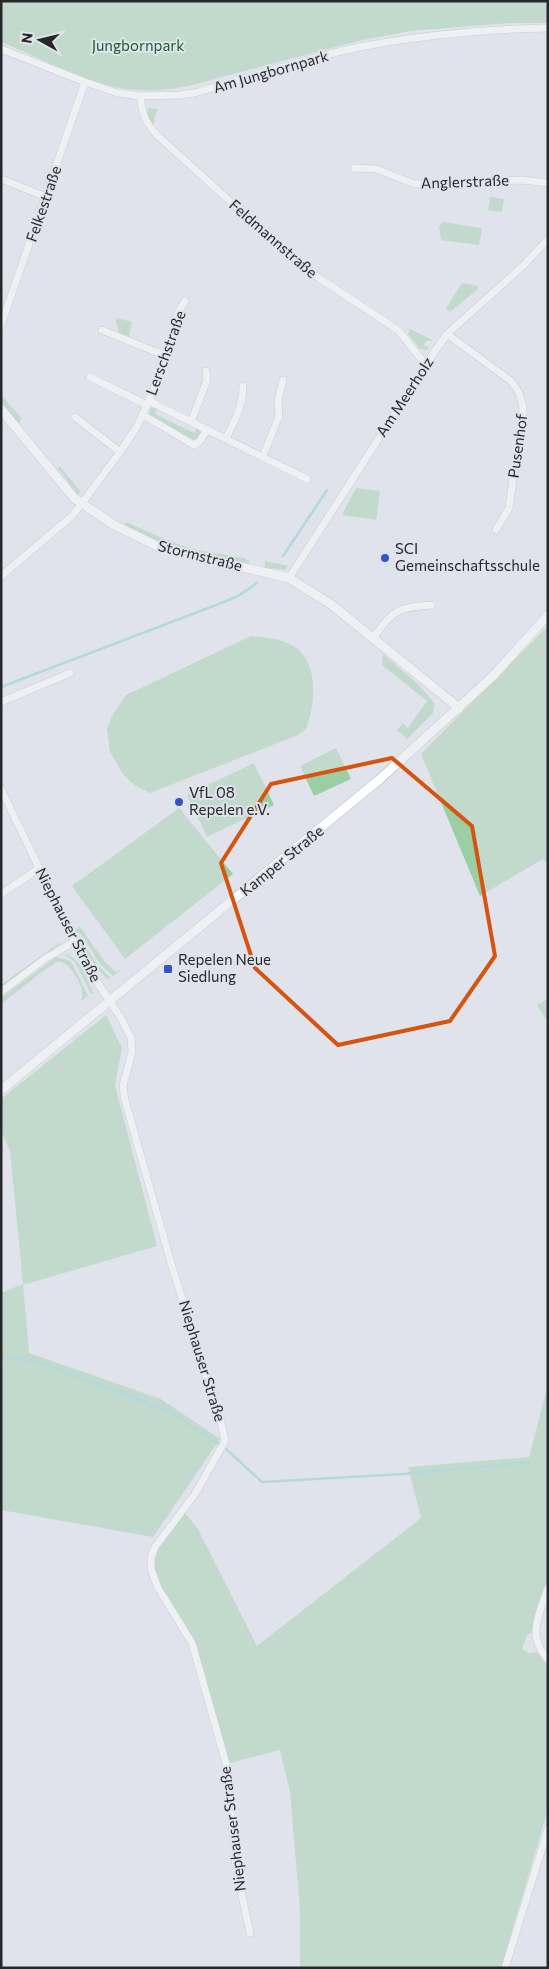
<svg xmlns="http://www.w3.org/2000/svg" width="549" height="1969" viewBox="0 0 549 1969" font-family="Commissioner,sans-serif">
<style>
.green{fill:#9ccea4}
.lines{fill:none;stroke-linecap:round;stroke-linejoin:round}
.stream{stroke:#7bcdcd;stroke-width:2.5}
.minor-casing{stroke:#aeb0b8;stroke-width:8}
.tertiary-casing{stroke:#aeb0b8;stroke-width:10}
.secondary-casing{stroke:#aeb0b8;stroke-width:10}
.minor{stroke:#fff;stroke-width:7}
.tertiary{stroke:#fff;stroke-width:9}
.secondary{stroke:#fff;stroke-width:9}
.marked{fill:none;stroke:#d5540f;stroke-width:4;stroke-linejoin:round}
.poi-dot{fill:#3754c5;stroke:#e0e3eb;stroke-width:2}
.labels{text-anchor:middle;stroke-width:4;stroke-linejoin:round;paint-order:stroke}
.park-label{font-size:15px;fill:#15612c;stroke:#e0e3eb}
.street-label{font-size:15px;fill:#27282b;stroke:#e0e3eb}
.poi-label{font-size:15px;fill:#27282b;stroke:#e0e3eb;text-anchor:start}
</style>
<rect width="100%" height="100%" fill="#e0e3eb"/>
<g class="green">
<path d="M 1,1 L 548,1 L 548,23 L 510,23 L 410,31 L 358,41 L 192,85 C 171,90 149,92 127,89 C 85,83 41,58 1,42 Z"/>
<path d="M 148,108 L 157,109 L 153,126 L 147,116 Z"/>
<path d="M 490,197 L 504,199 L 502,212 L 488,210 Z"/>
<path d="M 443,222 L 482,228 L 479,245 L 441,240 L 439,227 Z"/>
<path d="M 462,283 L 477,286 L 478,289 L 450,312 L 446,308 Z"/>
<path d="M 117,318 L 132,322 L 129,339 L 120,335 L 116,322 Z"/>
<path d="M 410,329 L 432,340 L 432,342 L 430,340 L 425,342 L 424,346 L 429,347 L 427,350 L 420,349 L 408,334 Z"/>
<path d="M 1,395 L 22,419 L 18,423 L 1,403 Z"/>
<path d="M 151,408 L 157,408 L 155,414 L 194,433 L 197,428 L 202,434 L 194,442 L 149,416 Z"/>
<path d="M 60,467 L 81,492 L 78,495 L 58,468 Z"/>
<path d="M 356,488 L 380,491 L 376,520 L 342,515 Z"/>
<path d="M 126,522 L 164,539 L 189,548 L 188,550 L 164,542 L 163,544 L 124,526 Z"/>
<path d="M 192,549 L 244,558 L 249,561 L 249,567 L 245,563 L 216,559 L 216,556 L 192,551 Z"/>
<path d="M 265,561 L 288,566 L 285,570 L 272,568 L 269,571 L 265,570 Z"/>
<path d="M 548,626 L 548,865 L 543,859 L 480,896 L 421,754 Z"/>
<path d="M 251,636 C 267,637 286,639 299,650 C 316,666 315,696 310,716 C 309,719 308,724 307,727 C 305,730 301,733 298,735 L 150,793 L 133,784 L 123,774 L 110,752 L 107,729 L 113,714 L 126,695 Z"/>
<path d="M 383,654 L 419,685 L 435,704 L 433,713 L 407,739 L 397,730 L 403,723 L 408,728 L 427,701 L 382,665 Z"/>
<path d="M 336,748 L 351,779 L 314,796 L 300,766 Z"/>
<path d="M 254,763 L 274,805 L 207,837 L 187,795 Z"/>
<path d="M 179,808 L 233,874 L 125,959 L 72,886 Z"/>
<path d="M 80,927 L 105,962 L 115,971 L 121,970 L 113,976 L 100,964 L 81,934 L 74,932 L 73,931 Z"/>
<path d="M 76,935 L 78,935 L 99,967 L 111,978 L 107,979 L 95,965 Z"/>
<path d="M 59,943 L 60,944 L 1,987 L 1,985 Z"/>
<path d="M 64,954 C 80,957 85,975 91,988 L 93,992 L 91,994 L 75,962 Z"/>
<path d="M 56,957 L 67,960 L 72,963 L 88,996 L 81,1001 C 86,992 76,974 69,967 C 67,964 62,962 58,961 L 39,974 L 1,1004 L 1,998 Z"/>
<path d="M 548,998 L 548,1022 L 537,1006 Z"/>
<path d="M 106,1015 L 122,1048 L 115,1085 L 157,1246 L 23,1285 L 29,1353 L 161,1399 L 220,1439 L 153,1537 L 1,1510 L 1,1293 L 23,1284 L 10,1151 L 1,1131 L 1,1099 Z"/>
<path d="M 548,1385 L 548,1587 L 535,1631 L 527,1635 L 522,1649 L 528,1653 L 537,1652 L 548,1666 L 548,1809 L 501,1968 L 300,1968 L 300,1910 L 290,1792 L 280,1750 L 227,1764 L 192,1637 L 158,1587 L 152,1559 L 157,1547 L 185,1513 L 198,1529 L 257,1646 L 421,1518 L 408,1467 L 529,1457 Z"/>
</g>
<g class="lines">
<g class="stream">
<path d="M 283,556 L 327,490"/>
<path d="M 1,687 L 224,602 L 238,596 L 257,583"/>
<path d="M 1,1361 L 12,1358 L 34,1361 L 136,1398 L 173,1414 L 219,1444"/>
<path d="M 226,1449 L 262,1482 L 403,1474 L 530,1462"/>
</g>
<g class="minor-casing">
<g id="minor">
<path d="M 1,49 L 85,82 L 118,93 L 140,96 L 179,95 L 195,93 C 249,77 304,59 359,47 C 422,35 484,29 548,28"/>
<path d="M 140,96 C 142,113 145,123 158,136 L 295,260 L 319,278 L 398,330 L 426,365"/>
<path d="M 354,168 L 376,169 L 415,184 L 523,180 L 548,183"/>
<path d="M 1,179 L 46,197"/>
<path d="M 1,325 L 85,82"/>
<path d="M 102,330 L 166,356"/>
<path d="M 447,334 L 511,381 C 519,390 523,399 523,412 L 509,508 L 496,530"/>
<path d="M 90,377 L 147,405"/>
<path d="M 149,401 L 307,479"/>
<path d="M 143,415 L 194,445 L 200,441 L 207,430"/>
<path d="M 75,417 L 120,452"/>
<path d="M 191,422 L 207,380 L 206,371"/>
<path d="M 226,438 C 235,421 243,405 243,386"/>
<path d="M 263,456 L 279,416 L 278,401 L 283,380"/>
<path d="M 1,576 L 73,515 L 120,452 L 136,428 L 149,401 L 166,356 L 178,313 L 185,301"/>
<path d="M 289,578 L 435,351 L 447,334 L 525,264 L 548,239"/>
<path d="M 373,638 C 394,610 395,608 431,605"/>
<path d="M 1,702 L 70,673"/>
<path d="M 1,789 L 86,965 L 121,1018 L 131,1038 L 132,1052 L 123,1086 L 125,1100 L 171,1263 L 222,1426 L 225,1441 L 195,1494 L 155,1547 L 151,1558 L 151,1569 L 158,1588 L 192,1643 L 227,1767 L 236,1867 L 250,1933"/>
<path d="M 1,894 L 38,869"/>
<path d="M 1,992 L 46,958 L 74,942"/>
<path d="M 548,1588 C 539,1615 526,1635 548,1660"/>
<path d="M 505,1968 L 548,1829"/>
</g>
</g>
<g class="tertiary-casing">
<path id="tertiary" d="M 1,409 L 74,498 L 114,525 L 163,549 L 289,578 L 332,605 L 459,708"/>
</g>
<g class="secondary-casing">
<path id="secondary" d="M 1,1090 L 380,779 L 493,676 L 548,615"/>
</g>
<use href="#minor" class="minor"/>
<use href="#tertiary" class="tertiary"/>
<use href="#secondary" class="secondary"/>
</g>
<path d="M0 0H549V1969H0ZM 392,758 L 472,826 L 495,956 L 450,1021 L 338,1045 L 255,968 L 221,863 L 271,784 Z" fill="#e0e3eb" fill-opacity=".55" fill-rule="evenodd"/>
<path class="marked" d="M 392,758 L 472,826 L 495,956 L 450,1021 L 338,1045 L 255,968 L 221,863 L 271,784 Z"/>
<g class="poi-dot">
<circle cx="385" cy="558" r="5"/>
<circle cx="179" cy="802" r="5"/>
<rect x="163" y="964" width="10" height="10" rx="2.5"/>
</g>
<g class="labels">
<g class="park-label">
<text x="138" y="51">Jungbornpark</text>
</g>
<g class="street-label">
<text transform="translate(271 72) rotate(-16)" y="5">Am Jungbornpark</text>
<text transform="translate(465 182) rotate(-2)" y="5">Anglerstraße</text>
<text transform="translate(44 204) rotate(-71)" y="5">Felkestraße</text>
<text transform="translate(273 239) rotate(41)" y="5">Feldmannstraße</text>
<text transform="translate(166 353) rotate(-70)" y="5">Lerschstraße</text>
<text transform="translate(405 397) rotate(-57)" y="5">Am Meerholz</text>
<text transform="translate(518 446) rotate(-82)" y="5">Pusenhof</text>
<text transform="translate(200 556) rotate(14)" y="5">Stormstraße</text>
<text transform="translate(282 861) rotate(-39)" y="5">Kamper Straße</text>
<text transform="translate(68 925) rotate(63)" y="5">Niephauser Straße</text>
<text transform="translate(202 1361) rotate(73)" y="5">Niephauser Straße</text>
<text transform="translate(233 1829) rotate(-97)" y="5">Niephauser Straße</text>
</g>
<g class="poi-label">
<text x="395" y="554">SCI<tspan x="395" dy="17">Gemeinschaftsschule</tspan></text>
<text x="189" y="798">VfL 08<tspan x="189" dy="17">Repelen e.V.</tspan></text>
<text x="178" y="965">Repelen Neue<tspan x="178" dy="17">Siedlung</tspan></text>
</g>
</g>
<rect width="549" height="1969" fill="none" stroke="#27282b" stroke-width="5"/>
<g transform="translate(40 40) rotate(278)" stroke="#e0e3eb" stroke-width="4" paint-order="stroke">
<path d="M0-4L9 19L0 12L-9 19Z" fill="#27282b"/>
<text y="-8" font-size="14" font-weight="bold" text-anchor="middle" fill="#27282b">N</text>
</g>
</svg>
